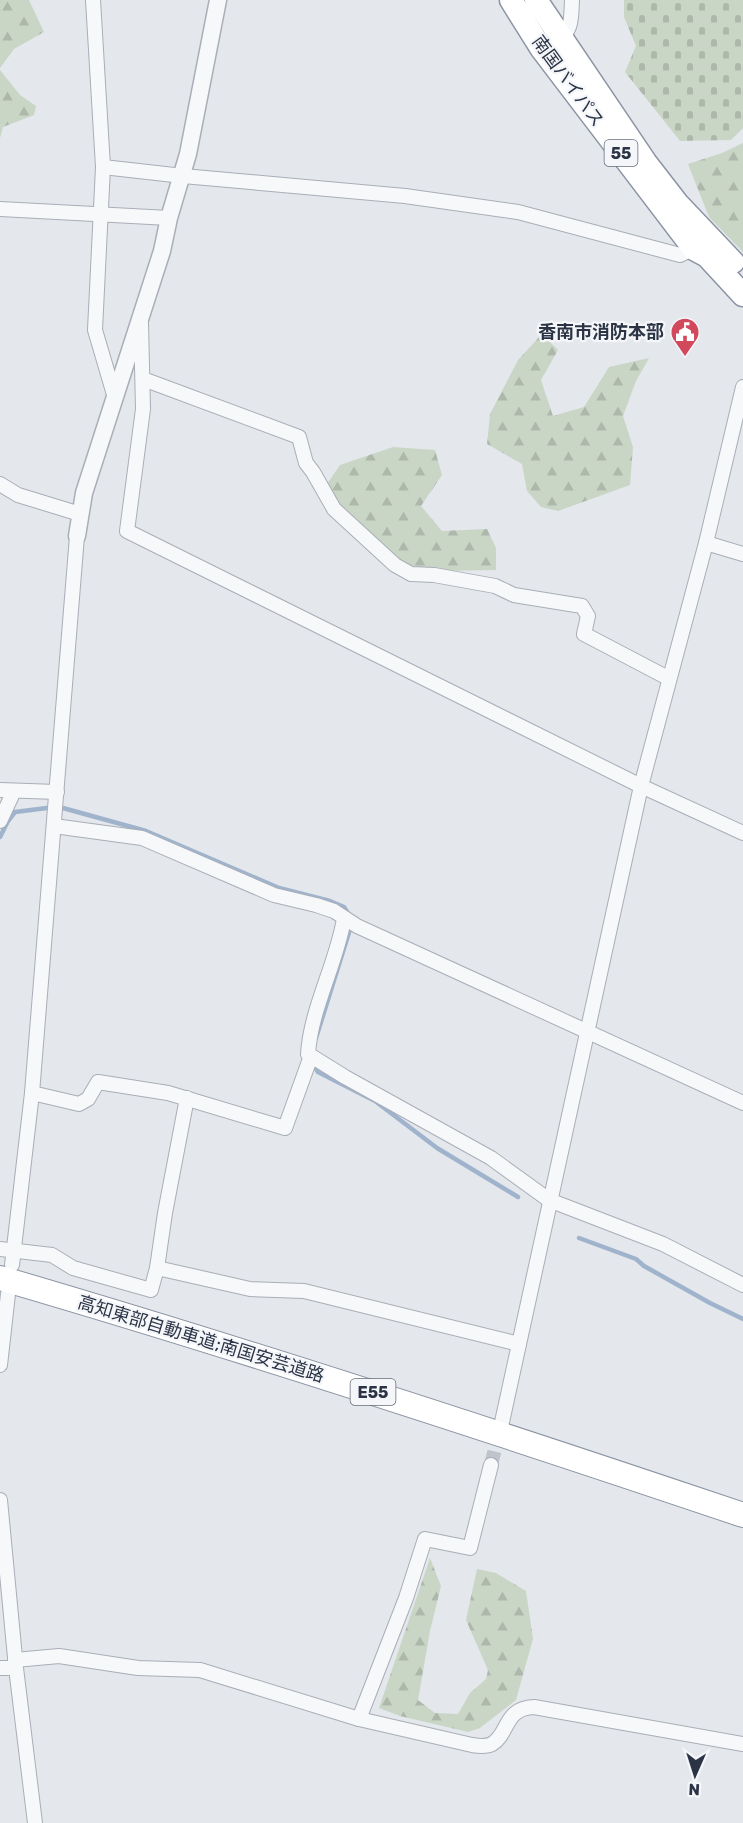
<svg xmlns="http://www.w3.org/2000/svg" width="743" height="1823" viewBox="0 0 743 1823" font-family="Rubik,'Noto Sans JP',sans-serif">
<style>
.forest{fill:url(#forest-firs)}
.cemetery{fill:url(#cemetery-stones)}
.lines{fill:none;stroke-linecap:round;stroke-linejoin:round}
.stream{stroke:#9fb4cc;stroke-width:4.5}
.minor-tunnel{stroke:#bfc3cb;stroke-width:14;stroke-dasharray:14 7;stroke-linecap:butt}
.minor-casing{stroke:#a9aeb7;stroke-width:16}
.tertiary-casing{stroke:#a9aeb7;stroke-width:19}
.trunk-casing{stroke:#8b94a3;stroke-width:25}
.motorway-casing{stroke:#8b94a3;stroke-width:26}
.minor{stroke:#f7f8fa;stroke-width:14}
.tertiary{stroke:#f7f8fa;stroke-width:16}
.trunk{stroke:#fff;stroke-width:22}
.motorway{stroke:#fff;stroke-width:24}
.labels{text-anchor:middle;stroke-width:4.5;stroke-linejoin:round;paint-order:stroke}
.shield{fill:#f4f6f9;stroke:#676e7b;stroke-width:1.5}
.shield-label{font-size:16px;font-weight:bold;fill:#2b3445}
.street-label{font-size:18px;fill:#2b3445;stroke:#f4f6f9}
.poi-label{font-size:18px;font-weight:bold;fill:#2b3445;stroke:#f4f6f9;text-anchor:end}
</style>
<defs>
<pattern id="forest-firs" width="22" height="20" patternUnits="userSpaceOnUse" patternTransform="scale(1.5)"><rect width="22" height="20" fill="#c9d6c5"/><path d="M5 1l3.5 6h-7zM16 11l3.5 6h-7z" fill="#adb8ab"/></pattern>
<pattern id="cemetery-stones" width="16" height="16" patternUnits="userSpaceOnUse" patternTransform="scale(1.5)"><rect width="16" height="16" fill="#c9d6c5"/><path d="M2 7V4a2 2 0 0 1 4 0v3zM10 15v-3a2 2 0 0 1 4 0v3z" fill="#adb8ab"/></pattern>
</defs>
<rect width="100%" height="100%" fill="#e4e7ec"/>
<g class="forest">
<path d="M 0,0 L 29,0 L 44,32 L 14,49 L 0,68 Z"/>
<path d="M 0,70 L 20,95 L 36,106 L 34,115 L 3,127 L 0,138 Z"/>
<path d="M 743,143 L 743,252 L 709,217 L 688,164 L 722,153 Z"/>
<path d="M 542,334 L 558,350 L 541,380 L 553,416 L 584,407 L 609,367 L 649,358 L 636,381 L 623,416 L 633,447 L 630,485 L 558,511 L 541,507 L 527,491 L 522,464 L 487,444 L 490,414 L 518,360 Z"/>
<path d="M 393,447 L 435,450 L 442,475 L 421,506 L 442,531 L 487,529 L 496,548 L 496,570 L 439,571 L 407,565 L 387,551 L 362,525 L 339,505 L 327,484 L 340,465 Z"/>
<path d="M 430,1558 L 441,1586 L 430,1631 L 418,1700 L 435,1713 L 458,1714 L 470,1693 L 486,1679 L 488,1670 L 466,1620 L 477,1569 L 496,1573 L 526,1591 L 533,1639 L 516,1700 L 480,1728 L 468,1732 L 400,1716 L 379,1708 Z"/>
</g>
<path class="cemetery" d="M 624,0 L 743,0 L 743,128 L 731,140 L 680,141 L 625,72 L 636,46 L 624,17 Z"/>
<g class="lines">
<g class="stream">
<path d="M 63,808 L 146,831 L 279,888 L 330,901 L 344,907 L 351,918"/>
<path d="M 0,837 L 8,821 L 15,812 L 47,808"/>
<path d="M 316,1038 L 351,926"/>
<path d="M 314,1066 L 318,1072 L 375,1101 L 437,1148 L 518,1197"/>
<path d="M 579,1238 L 636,1259 L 644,1266 L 710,1303 L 743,1319"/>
</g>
<path class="minor-tunnel" d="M 491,1465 L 500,1429"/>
<g class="minor-casing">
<g id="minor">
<path d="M 93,0 L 103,167 L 95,330 L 115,398"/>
<path d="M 557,40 C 573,32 571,16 572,0"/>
<path d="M 103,167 L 183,176 L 405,196 L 518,212 L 680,255 L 698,246"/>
<path d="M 0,209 L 169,218"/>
<path d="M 141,323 L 143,409 L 127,531 L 641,786 L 743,833"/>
<path d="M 143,379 L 299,437 L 306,463 L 313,472 L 334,509 L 395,565 L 411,574 L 434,575 L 495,586 L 514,595 L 582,606 L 588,616 L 584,634 L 668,678"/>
<path d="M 0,484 L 18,495 L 80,514"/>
<path d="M 706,543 L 743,554"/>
<path d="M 0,790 L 57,792"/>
<path d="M 0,821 L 14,791"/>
<path d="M 54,826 L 142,838 L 274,895 L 316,905 L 334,911 L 357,926 L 743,1103"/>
<path d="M 344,919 C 336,965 311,1008 308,1054 L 345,1077 L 491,1158 L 549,1200 L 663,1244 L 743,1285"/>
<path d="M 32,1093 L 79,1104 L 88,1099 L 98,1082 L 168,1093 L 285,1128 L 311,1056"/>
<path d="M 0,1249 L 52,1255 L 73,1268 L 151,1290 L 157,1268 L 165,1213 L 187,1098"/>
<path d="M 12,1265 L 32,1093 L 77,536"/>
<path d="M 157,1268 L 250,1289 L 304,1291 L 519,1344"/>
<path d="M 0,1365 L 8,1294"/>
<path d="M 502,1422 L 641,786 L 706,543 L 743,387"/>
<path d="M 0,1500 L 16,1668 L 35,1823"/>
<path d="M 15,1660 L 59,1656 L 138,1668 L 200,1670 L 359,1719 L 472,1745 C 478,1746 486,1747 492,1744 C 509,1734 504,1708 534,1707 L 743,1744"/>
<path d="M 0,1668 L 16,1668"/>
<path d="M 359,1719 L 406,1598 L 425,1539 L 470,1548 L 491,1465"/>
</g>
</g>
<g class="tertiary-casing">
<path id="tertiary" d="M 77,536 L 84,493 L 162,251 L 169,218 L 188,154 L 218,0"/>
</g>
<g class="trunk-casing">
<g id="trunk">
<path d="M 511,0 L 541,48 L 694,249 L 707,256 L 743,295"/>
<path d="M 536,0 L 646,163 L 677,203 L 733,262"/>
</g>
</g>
<g class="motorway-casing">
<path id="motorway" d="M 0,1278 C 250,1351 497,1432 743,1515"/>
</g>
<use href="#minor" class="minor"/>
<use href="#tertiary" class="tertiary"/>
<use href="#trunk" class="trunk"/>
<use href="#motorway" class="motorway"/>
</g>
<defs>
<g id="civic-pin" transform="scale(1.5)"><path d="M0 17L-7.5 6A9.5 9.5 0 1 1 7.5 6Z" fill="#d1495b" stroke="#f4f6f9"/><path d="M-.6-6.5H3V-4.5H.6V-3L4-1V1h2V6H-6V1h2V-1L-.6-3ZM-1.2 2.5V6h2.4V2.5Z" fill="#fff"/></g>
</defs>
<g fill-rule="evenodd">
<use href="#civic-pin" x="685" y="332"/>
</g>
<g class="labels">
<g class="shield">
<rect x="604.5" y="140" width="33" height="26" rx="4.5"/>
<rect x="350.5" y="1379" width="45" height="26" rx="4.5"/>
</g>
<g class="shield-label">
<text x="621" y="159">55</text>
<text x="373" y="1398">E55</text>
</g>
<g class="street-label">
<text transform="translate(568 81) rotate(54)" y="6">南国バイパス</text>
<text transform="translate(201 1339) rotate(17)" y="6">高知東部自動車道;南国安芸道路</text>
</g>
<g class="poi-label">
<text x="664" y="338">香南市消防本部</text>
</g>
</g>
<g transform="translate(695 1775) rotate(183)" stroke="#f4f6f9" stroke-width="4.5" paint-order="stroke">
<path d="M0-4.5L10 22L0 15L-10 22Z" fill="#2b3445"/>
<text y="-9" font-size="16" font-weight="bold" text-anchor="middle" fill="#2b3445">N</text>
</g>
</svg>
